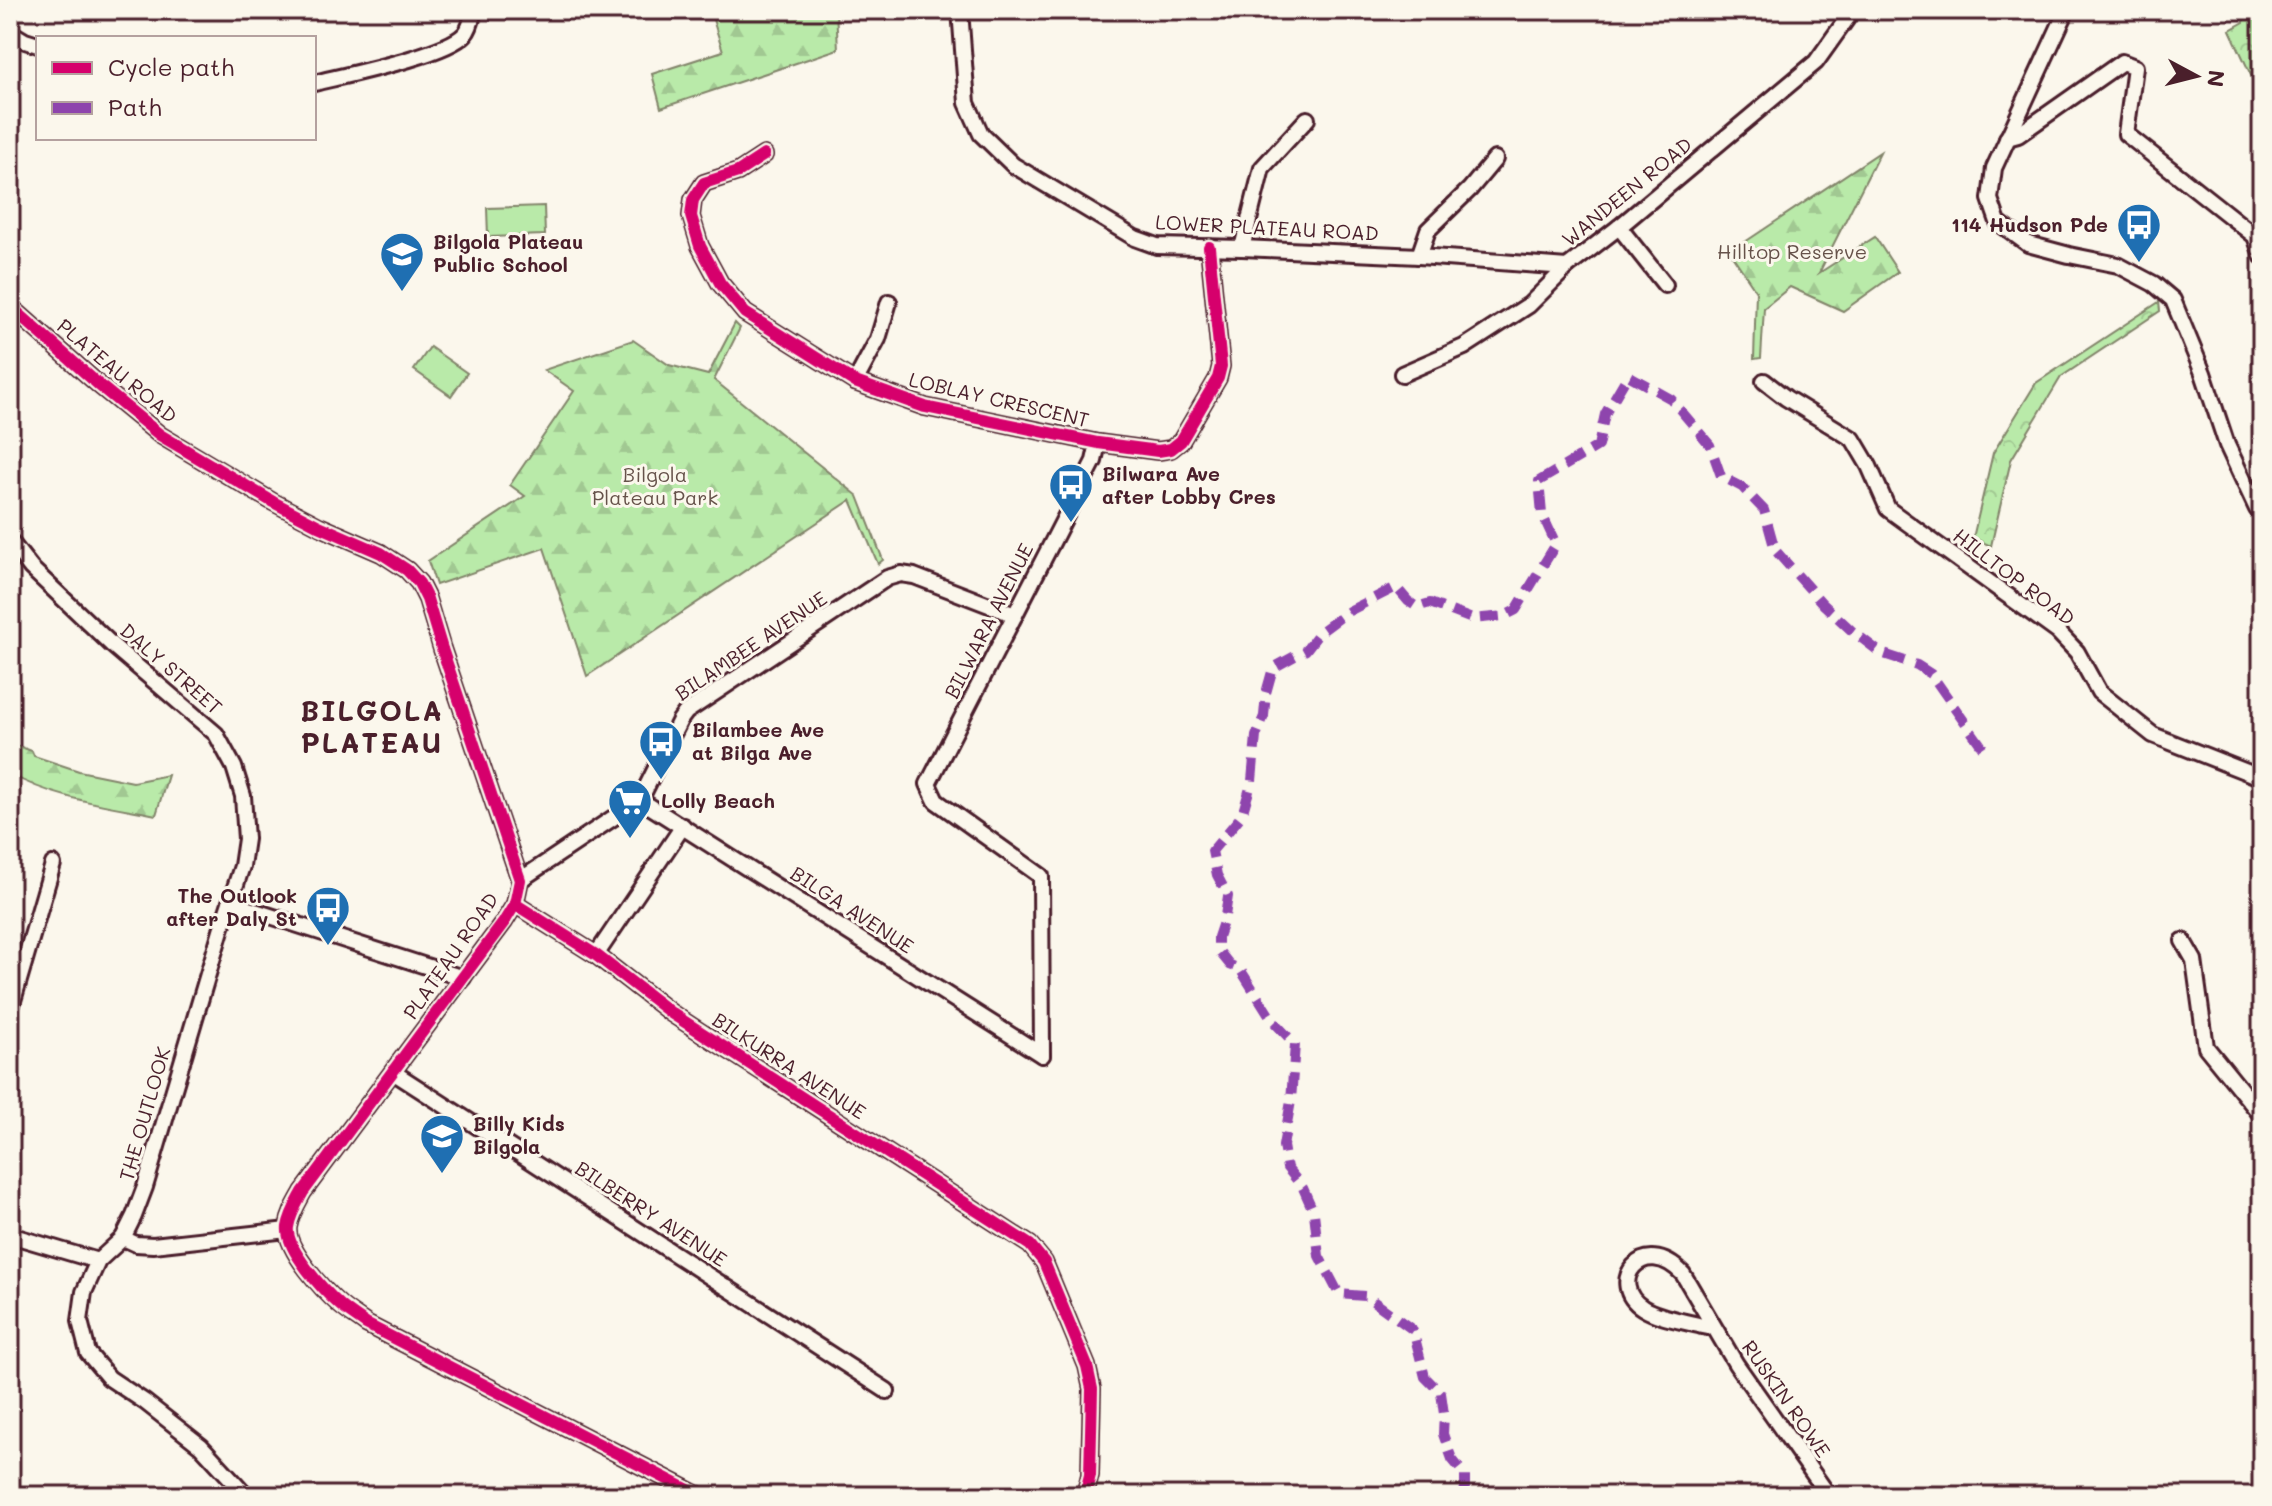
<svg xmlns="http://www.w3.org/2000/svg" width="2272" height="1506" viewBox="0 0 2272 1506" font-family="Mali,sans-serif">
<style>
.forest{fill:url(#forest-firs);stroke:#82846a;stroke-width:2}
.park{fill:url(#park-crowns);stroke:#82846a;stroke-width:2}
.pitch{fill:#b9eaa9;stroke:#82846a;stroke-width:2}
.lines{fill:none;stroke-linecap:round;stroke-linejoin:round}
.minor-casing{stroke:#4a1f2b;stroke-width:20}
.minor{stroke:#fbf7ec;stroke-width:14}
.quiet{stroke:#8e44ad;stroke-width:10;stroke-dasharray:20 10;stroke-linecap:butt}
.cycleway-casing{stroke:#fbf7ec;stroke-width:17}
.cycleway{stroke:#d6006c;stroke-width:12}
.labels{text-anchor:middle;stroke-width:6;stroke-linejoin:round;paint-order:stroke}
.street-label{font-size:20px;fill:#4a1f2b;stroke:#fbf7ec}
.poi-label{font-size:20px;font-weight:bold;fill:#4a1f2b;stroke:#fbf7ec;text-anchor:start}
.park-label{font-size:20px;fill:#66524a;stroke:#fbf7ec}
.district-label{font-size:28px;font-weight:bold;letter-spacing:2px;fill:#4a1f2b;stroke:#fbf7ec}
</style>
<defs>
<pattern id="forest-firs" width="22" height="20" patternUnits="userSpaceOnUse" patternTransform="scale(2)"><rect width="22" height="20" fill="#b9eaa9"/><path d="M5 1l3.5 6h-7zM16 11l3.5 6h-7z" fill="#a1c892"/></pattern>
<pattern id="park-crowns" width="20" height="18" patternUnits="userSpaceOnUse" patternTransform="scale(2)"><rect width="20" height="18" fill="#b9eaa9"/><path d="M2 6a3 3 0 1 1 6 0M12 15a3 3 0 1 1 6 0" fill="none" stroke="#a1c892"/></pattern>
</defs>
<rect width="100%" height="100%" fill="#fbf7ec"/>
<filter id="ink" filterUnits="userSpaceOnUse"><feTurbulence type="fractalNoise" baseFrequency=".0125" numOctaves="2"/><feDisplacementMap in="SourceGraphic" scale="16" xChannelSelector="R" yChannelSelector="G"/><feConvolveMatrix kernelMatrix="1 2 1 2 8 2 1 2 1" color-interpolation-filters="sRGB"/></filter>
<g filter="url(#ink)">
<g class="forest">
<path d="M 710,10 L 836,10 L 838,49 L 661,108 L 652,74 L 723,51 Z"/>
<path d="M 1880,152 L 1819,273 L 1875,237 L 1898,272 L 1843,311 L 1790,287 L 1764,308 L 1761,358 L 1754,359 L 1756,291 L 1730,252 Z"/>
<path d="M 735,323 L 740,328 L 714,380 L 858,496 L 883,560 L 878,564 L 851,500 L 587,676 L 544,548 L 436,585 L 428,561 L 525,496 L 510,485 L 574,391 L 544,370 L 633,340 L 669,365 L 708,375 Z"/>
<path d="M 10,743 L 32,751 L 34,756 L 79,771 L 133,782 L 168,775 L 156,815 C 106,805 55,799 10,774 Z"/>
</g>
<g class="park">
<path d="M 2243,10 L 2262,10 L 2262,99 L 2230,30 L 2244,22 Z"/>
<path d="M 2159,302 L 2160,311 L 2061,377 L 2011,460 L 1991,546 L 1973,538 L 1993,453 L 2036,383 Z"/>
</g>
<g class="pitch">
<path d="M 544,206 L 545,235 L 488,237 L 487,208 Z"/>
<path d="M 430,347 L 467,373 L 451,396 L 414,370 Z"/>
</g>
<g class="lines">
<g class="minor-casing">
<g id="minor">
<path d="M 960,10 L 967,103 L 981,134 L 1013,165 L 1135,238 L 1157,246 L 1242,248 L 1419,256 L 1567,267"/>
<path d="M 2067,10 L 1994,168 L 1990,199 L 1998,222 L 2028,244 L 2069,255 L 2118,265 L 2154,284 L 2173,300 L 2203,373 L 2227,445 L 2257,509 L 2262,514"/>
<path d="M 10,32 L 25,41 L 38,45"/>
<path d="M 314,83 C 346,75 446,55 465,34 C 471,27 472,18 474,10"/>
<path d="M 2007,138 L 2018,135 L 2122,62 L 2135,67 L 2126,134 L 2255,236 L 2262,256"/>
<path d="M 764,155 L 738,172 L 704,183 L 693,200 L 691,216 L 700,246 L 720,283 L 745,313 L 855,382 L 925,407 L 1098,443 L 1158,451 L 1171,449 L 1181,441 L 1218,378 L 1221,366 L 1209,247"/>
<path d="M 1619,227 L 1665,285"/>
<path d="M 1242,248 L 1262,168 L 1307,119"/>
<path d="M 1419,256 L 1428,230 L 1470,189 L 1495,159"/>
<path d="M 10,306 L 99,385 L 160,435 L 273,502 L 319,526 L 381,553 L 407,570 L 419,583 L 427,599 L 442,649 L 520,880 L 515,904 L 504,922 L 303,1192 C 297,1203 290,1214 288,1227 C 285,1249 324,1291 340,1305 C 348,1312 358,1318 366,1324 L 700,1496"/>
<path d="M 1402,374 L 1464,347 L 1529,305 L 1567,267 L 1619,227 L 1816,62 L 1853,10"/>
<path d="M 1764,381 L 1786,398 L 1853,439 L 1869,466 L 1888,509 L 2058,632 L 2077,652 L 2099,692 L 2153,735 L 2262,778"/>
<path d="M 855,382 L 878,339 L 889,302"/>
<path d="M 10,541 L 31,568 L 112,645 L 216,734 L 234,767 L 243,796 L 246,839 L 242,866 L 221,930 L 145,1187 L 134,1216 L 123,1238 L 98,1261 L 84,1292 L 80,1321 L 88,1353 L 109,1378 L 145,1402 L 201,1446 L 247,1496"/>
<path d="M 640,800 L 1042,1055"/>
<path d="M 520,880 L 640,800 L 680,720 L 686,712 L 887,578 L 901,574 L 914,576 L 1015,615"/>
<path d="M 230,903 L 463,978"/>
<path d="M 515,904 L 596,955 L 671,1013 L 1030,1245 L 1044,1262 L 1087,1366 L 1092,1389 L 1090,1475 L 1086,1491 L 1081,1496"/>
<path d="M 2183,941 L 2194,960 L 2206,1047 L 2262,1116"/>
<path d="M 596,955 L 683,826"/>
<path d="M 10,1011 L 53,864"/>
<path d="M 1042,1055 L 1041,876 L 936,801 L 928,784 L 1094,461 L 1098,443"/>
<path d="M 393,1072 L 887,1391"/>
<path d="M 10,1235 L 98,1261"/>
<path d="M 123,1238 L 136,1244 L 153,1245 L 287,1230"/>
<path d="M 1712,1323 L 1707,1327 L 1702,1326 C 1684,1321 1659,1318 1643,1308 C 1605,1284 1643,1232 1683,1274 L 1736,1364 L 1829,1496"/>
</g>
</g>
<use href="#minor" class="minor"/>
<path class="quiet" d="M 1463,1496 L 1465,1488 L 1465,1475 L 1452,1459 L 1443,1434 L 1444,1414 L 1441,1393 L 1425,1377 L 1413,1330 L 1366,1296 L 1339,1294 L 1319,1256 L 1314,1213 L 1303,1188 L 1287,1168 L 1283,1146 L 1291,1101 L 1295,1044 L 1273,1021 L 1240,969 L 1230,965 L 1218,950 L 1218,937 L 1225,916 L 1228,896 L 1217,875 L 1212,851 L 1242,815 L 1252,781 L 1256,736 L 1264,716 L 1266,693 L 1273,668 L 1306,650 L 1319,633 L 1349,611 L 1396,587 L 1408,601 L 1417,607 L 1430,603 L 1472,619 L 1504,616 L 1516,610 L 1556,544 L 1542,514 L 1539,481 L 1598,446 L 1605,414 L 1628,375 L 1671,399 L 1710,445 L 1721,476 L 1742,487 L 1764,510 L 1775,550 L 1823,604 L 1851,630 L 1881,653 L 1917,665 L 1931,674 L 1983,748"/>
<g class="cycleway-casing">
<g id="cycleway">
<path d="M 764,155 L 738,172 L 704,183 L 693,200 L 691,216 L 700,246 L 720,283 L 745,313 L 855,382 L 925,407 L 1098,443 L 1158,451 L 1171,449 L 1181,441 L 1218,378 L 1221,366 L 1209,247"/>
<path d="M 10,306 L 99,385 L 160,435 L 273,502 L 319,526 L 381,553 L 407,570 L 419,583 L 427,599 L 442,649 L 520,880 L 515,904 L 504,922 L 303,1192 C 297,1203 290,1214 288,1227 C 285,1249 324,1291 340,1305 C 348,1312 358,1318 366,1324 L 700,1496"/>
<path d="M 515,904 L 596,955 L 671,1013 L 1030,1245 L 1044,1262 L 1087,1366 L 1092,1389 L 1090,1475 L 1086,1491 L 1081,1496"/>
</g>
</g>
<use href="#cycleway" class="cycleway"/>
</g>
</g>
<defs>
<g id="bus-pin" transform="scale(2.3)"><path d="M0 17L-7.5 6A9.5 9.5 0 1 1 7.5 6Z" fill="#1f6fb2" stroke="#fbf7ec"/><path d="M-5-6H5V4H4V6H2V4H-2V6H-4V4H-5ZM-3.5-4V0h7V-4ZM-3.5 1.2v1.5H-2V1.2ZM2 1.2v1.5H3.5V1.2Z" fill="#fff"/></g>
<g id="school-pin" transform="scale(2.3)"><path d="M0 17L-7.5 6A9.5 9.5 0 1 1 7.5 6Z" fill="#1f6fb2" stroke="#fbf7ec"/><path d="M0-5L7-2L0 1L-7-2ZM-4 1L0 2.5L4 1V4Q0 6-4 4Z" fill="#fff"/></g>
<g id="supermarket-pin" transform="scale(2.3)"><path d="M0 17L-7.5 6A9.5 9.5 0 1 1 7.5 6Z" fill="#1f6fb2" stroke="#fbf7ec"/><path d="M-6-5.5h2.5l.6 2H6L4.5 2H-2.5L-4.4-4H-6ZM-1.5 3.2a1.3 1.3 0 1 0 .1 0ZM3 3.2a1.3 1.3 0 1 0 .1 0Z" fill="#fff"/></g>
</defs>
<g fill-rule="evenodd">
<use href="#bus-pin" x="2139" y="225"/>
<use href="#school-pin" x="402" y="254"/>
<use href="#bus-pin" x="1071" y="485"/>
<use href="#bus-pin" x="661" y="742"/>
<use href="#supermarket-pin" x="630" y="801"/>
<use href="#bus-pin" x="328" y="908"/>
<use href="#school-pin" x="442" y="1136"/>
</g>
<g class="labels">
<g class="street-label">
<text transform="translate(1627 192) rotate(-39)" y="7">WANDEEN ROAD</text>
<text transform="translate(1267 228) rotate(3)" y="7">LOWER PLATEAU ROAD</text>
<text transform="translate(117 371) rotate(40)" y="7">PLATEAU ROAD</text>
<text transform="translate(999 400) rotate(13)" y="7">LOBLAY CRESCENT</text>
<text transform="translate(2014 577) rotate(37)" y="7">HILLTOP ROAD</text>
<text transform="translate(989 621) rotate(-63)" y="7">BILWARA AVENUE</text>
<text transform="translate(751 646) rotate(-34)" y="7">BILAMBEE AVENUE</text>
<text transform="translate(171 669) rotate(41)" y="7">DALY STREET</text>
<text transform="translate(852 910) rotate(33)" y="7">BILGA AVENUE</text>
<text transform="translate(451 956) rotate(-55)" y="7">PLATEAU ROAD</text>
<text transform="translate(789 1066) rotate(33)" y="7">BILKURRA AVENUE</text>
<text transform="translate(145 1114) rotate(-74)" y="7">THE OUTLOOK</text>
<text transform="translate(651 1214) rotate(33)" y="7">BILBERRY AVENUE</text>
<text transform="translate(1786 1399) rotate(55)" y="7">RUSKIN ROWE</text>
</g>
<g class="poi-label">
<text x="2108" y="232" text-anchor="end">114 Hudson Pde</text>
<text x="433" y="249">Bilgola Plateau<tspan x="433" dy="23">Public School</tspan></text>
<text x="1102" y="481">Bilwara Ave<tspan x="1102" dy="23">after Lobby Cres</tspan></text>
<text x="692" y="737">Bilambee Ave<tspan x="692" dy="23">at Bilga Ave</tspan></text>
<text x="661" y="808">Lolly Beach</text>
<text x="297" y="903" text-anchor="end">The Outlook<tspan x="297" dy="23">after Daly St</tspan></text>
<text x="473" y="1131">Billy Kids<tspan x="473" dy="23">Bilgola</tspan></text>
</g>
<g class="park-label">
<text x="1792" y="259">Hilltop Reserve</text>
<text x="655" y="482">Bilgola<tspan x="655" dy="23">Plateau Park</tspan></text>
</g>
<g class="district-label">
<text x="372" y="721">BILGOLA<tspan x="372" dy="32">PLATEAU</tspan></text>
</g>
</g>
<rect width="2272" height="1506" fill="none" stroke="#fbf7ec" stroke-width="40"/>
<rect x="20" y="20" width="2232" height="1466" fill="none" stroke="#4a1f2b" stroke-width="3" filter="url(#ink)"/>
<rect x="36" y="36" width="280" height="104" fill="#fbf7ec" stroke="#b4a19f" stroke-width="2"/>
<rect x="52" y="62" width="40" height="12" fill="#d6006c" stroke="#b4a19f" stroke-width="2"/>
<text x="108" y="76" font-size="24" fill="#4a1f2b">Cycle path</text>
<rect x="52" y="102" width="40" height="12" fill="#8e44ad" stroke="#b4a19f" stroke-width="2"/>
<text x="108" y="116" font-size="24" fill="#4a1f2b">Path</text>
<g transform="translate(2196 76) rotate(97)" stroke="#fbf7ec" stroke-width="6" paint-order="stroke">
<path d="M0-6L14 30L0 20L-14 30Z" fill="#4a1f2b"/>
<text y="-12" font-size="22" font-weight="bold" text-anchor="middle" fill="#4a1f2b">N</text>
</g>
</svg>
